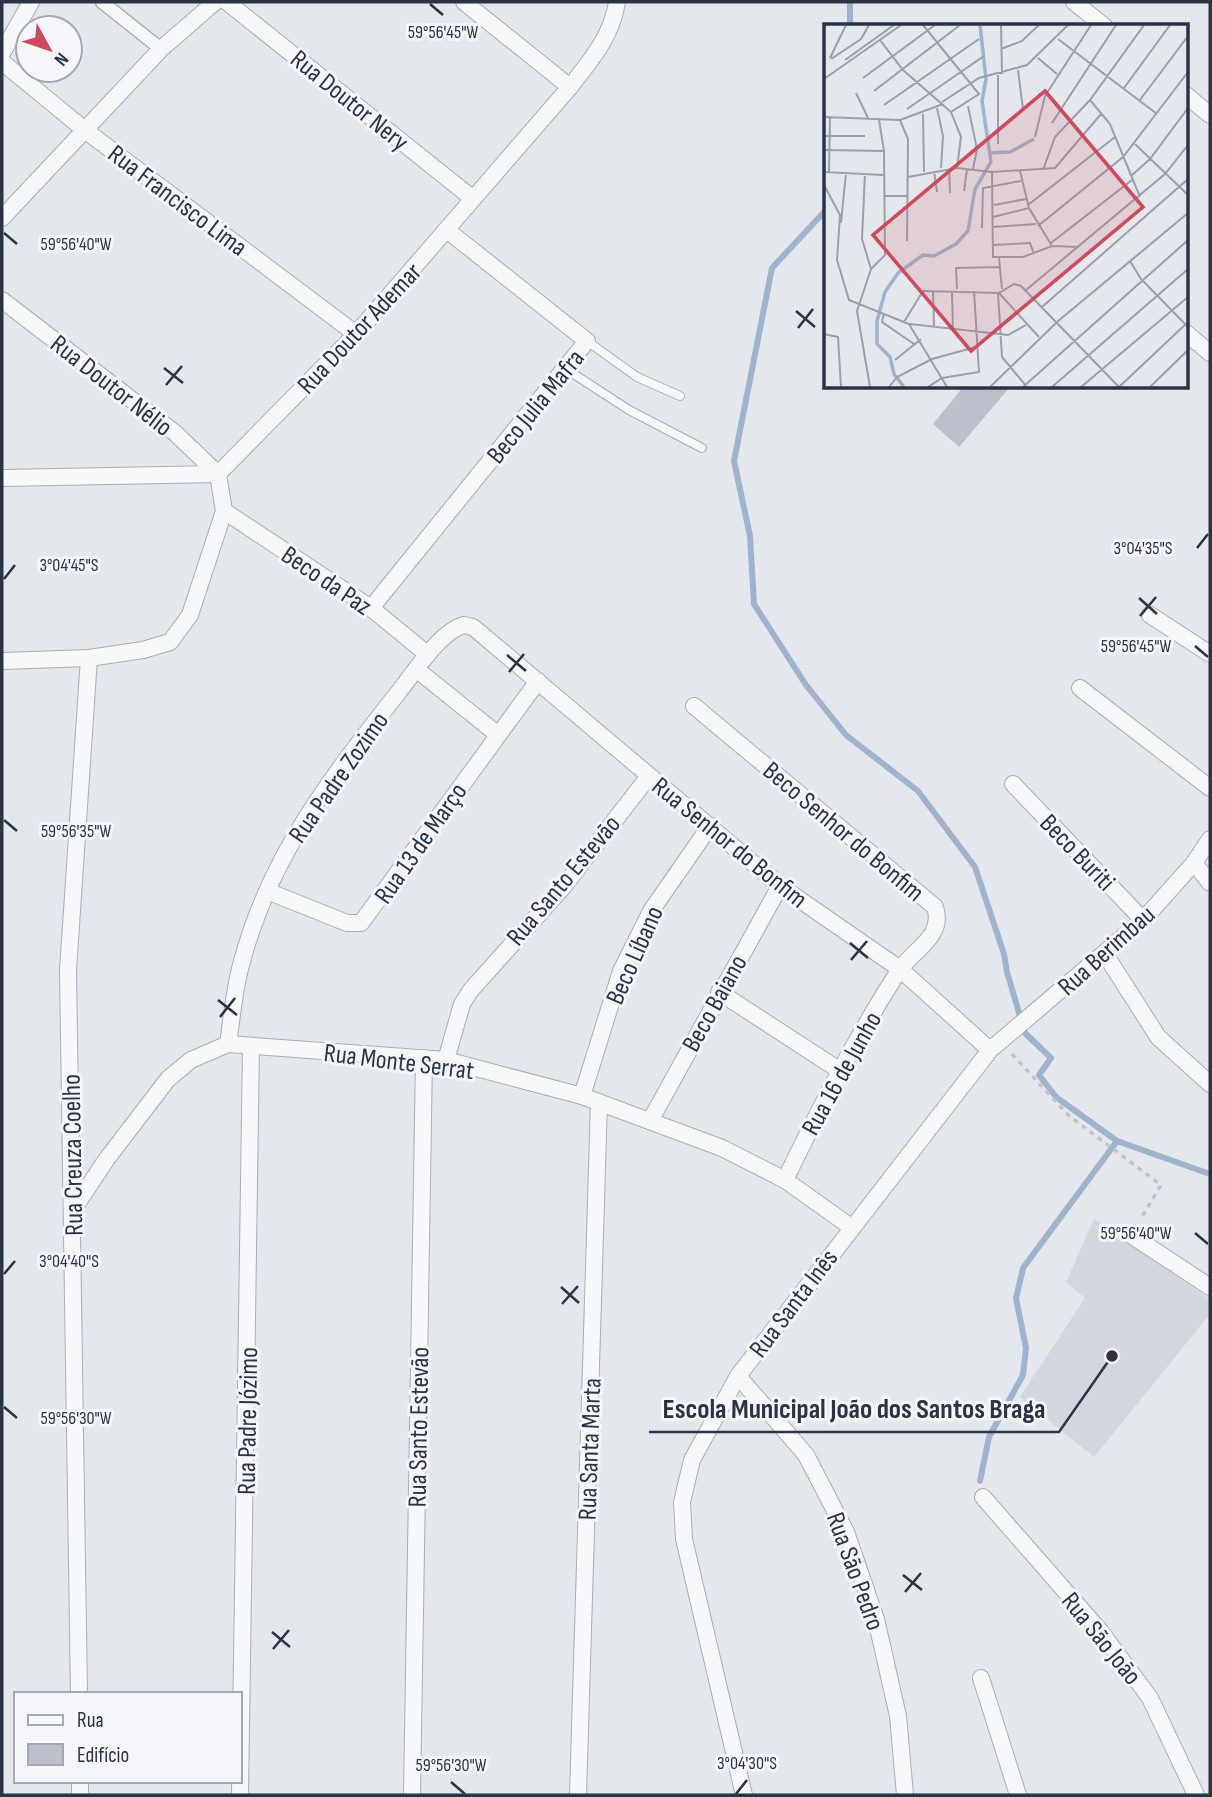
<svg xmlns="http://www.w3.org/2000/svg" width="1212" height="1797" viewBox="0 0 1212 1797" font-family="'Sofia Sans Condensed',sans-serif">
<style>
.built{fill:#d2d6de}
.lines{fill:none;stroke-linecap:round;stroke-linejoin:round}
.stream{stroke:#9fb4cc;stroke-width:6}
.building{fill:#bbc0ca}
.service-casing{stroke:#a9aeb7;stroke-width:10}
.pedestrian-casing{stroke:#a9aeb7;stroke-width:15}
.minor-casing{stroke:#a9aeb7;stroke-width:18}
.path{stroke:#c2c5cb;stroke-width:3.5;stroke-dasharray:5 5;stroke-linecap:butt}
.service{stroke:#f7f8fa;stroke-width:8}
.pedestrian{stroke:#f7f8fa;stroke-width:12}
.minor{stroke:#f7f8fa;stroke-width:16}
.ticks{fill:none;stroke:#2b3445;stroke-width:2.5}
.labels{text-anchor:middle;stroke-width:6;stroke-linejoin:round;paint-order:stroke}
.street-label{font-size:26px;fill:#2b3445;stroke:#f4f6f9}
.inset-river{fill:none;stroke:#9fb4cc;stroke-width:3.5}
.inset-road{fill:none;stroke:#9a9fa9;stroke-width:2}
.view{fill:#d1495b;fill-opacity:0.15;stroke:#d1495b;stroke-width:3.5}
.inset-edge{fill:none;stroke:#2b3445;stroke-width:3.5}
.ticks-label{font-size:18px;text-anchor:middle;fill:#2b3445;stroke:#f4f6f9;stroke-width:6;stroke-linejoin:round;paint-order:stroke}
.leader{fill:none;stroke:#2b3445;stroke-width:2.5}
.callout-dot{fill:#2b3445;stroke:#f4f6f9;stroke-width:2.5}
.callout-label{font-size:28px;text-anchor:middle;font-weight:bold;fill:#2b3445;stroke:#f4f6f9;stroke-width:6;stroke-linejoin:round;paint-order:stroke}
</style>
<rect width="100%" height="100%" fill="#e4e7ec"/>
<path class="built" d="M 1094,1219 L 1210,1299 L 1210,1314 L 1094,1457 L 1020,1397 L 1085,1298 L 1066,1282 Z"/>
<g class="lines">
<g class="stream">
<path d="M 850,26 L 850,2"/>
<path d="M 825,211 L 772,268 L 734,461 L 750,536 L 754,604 L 806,685 L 846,735 L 918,791 L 975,867 L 1004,954 L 1007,972 L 1025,1033 L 1051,1058 L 1039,1075 L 1056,1097 L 1117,1141 L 1210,1174"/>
<path d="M 980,1481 L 989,1437 L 1023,1375 L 1026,1348 L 1016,1298 L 1023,1268 L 1117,1141"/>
</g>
</g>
<path class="building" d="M 963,387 L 1010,387 L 959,447 L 933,424 Z"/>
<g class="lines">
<g class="service-casing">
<g id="service">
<path d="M 587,341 L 637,377 L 680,396"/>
<path d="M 566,369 L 629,410 L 702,448"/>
</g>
</g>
<g class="pedestrian-casing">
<path id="pedestrian" d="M 102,2 L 161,49"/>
</g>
<g class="minor-casing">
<g id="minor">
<path d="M 227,2 L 472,198"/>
<path d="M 464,2 L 570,87"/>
<path d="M 1074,2 L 1104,26"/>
<path d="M 2,53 L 31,2"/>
<path d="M 2,62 L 86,131 L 356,334"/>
<path d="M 1186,95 L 1210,115"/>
<path d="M 2,218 L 161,49 L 215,2"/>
<path d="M 2,300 L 175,433 L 218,474"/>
<path d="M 1186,333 L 1210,353"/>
<path d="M 2,478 L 218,474 L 356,334 L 570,87 C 591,60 612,36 617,2"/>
<path d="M 224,511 L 371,608 L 427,654"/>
<path d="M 371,608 L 587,341 L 448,231"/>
<path d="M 1150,615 L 1210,654"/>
<path d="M 2,661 L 89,658 L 143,650 L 170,642 L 190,615 L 224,511 L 218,474"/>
<path d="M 416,669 L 497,734"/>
<path d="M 1080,688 L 1210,788"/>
<path d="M 694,706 L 935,907 C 945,937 913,949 898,972 C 855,1039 820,1108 785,1180"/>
<path d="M 1013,784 L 1143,920"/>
<path d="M 1194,863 L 1210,883"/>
<path d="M 267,891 L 347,923 L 361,923 L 538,681"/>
<path d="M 1105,954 L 1158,1037 L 1210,1084"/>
<path d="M 719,992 L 839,1070"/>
<path d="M 228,1044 C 232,1018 234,990 241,965 C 269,856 333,775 401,689 C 415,671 441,631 464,625 L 473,627 L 780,886 L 900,969 L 990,1050"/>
<path d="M 446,1060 L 462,1004 L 471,990 L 564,886 L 649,776"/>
<path d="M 582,1096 L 621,971 L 651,911 L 710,826"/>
<path d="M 650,1121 L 780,886"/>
<path d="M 73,1210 L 106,1160 L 168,1079 L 191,1060 L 228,1044 L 446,1060 L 582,1096 L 722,1148 L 785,1180 L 851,1227"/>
<path d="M 1131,1235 L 1210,1287"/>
<path d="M 738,1376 L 806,1455 L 846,1532 L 876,1619 L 898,1716 L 905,1795"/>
<path d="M 983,1497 L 1101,1632 L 1150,1698 L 1196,1795"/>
<path d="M 981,1678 L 1018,1795"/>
<path d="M 79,1694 L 68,970 L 89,658"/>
<path d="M 80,1781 L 80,1795"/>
<path d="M 240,1795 L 251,1046"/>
<path d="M 412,1795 L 424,1058"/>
<path d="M 578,1795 L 599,1102"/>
<path d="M 744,1795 L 684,1539 L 682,1502 L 692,1460 L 738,1376 L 990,1050 L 1143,920 L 1194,863 L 1210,839"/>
</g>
</g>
<path class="path" d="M 1012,1054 L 1068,1115 L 1161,1185 L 1140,1220"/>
<use href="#service" class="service"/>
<use href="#pedestrian" class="pedestrian"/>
<use href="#minor" class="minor"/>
</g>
<path class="ticks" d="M 430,4 L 443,15M 4,233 L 17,244M 796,311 L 815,327M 798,328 L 813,309M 164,368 L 183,383M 166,385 L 182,366M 1197,548 L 1208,534M 4,579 L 15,565M 1139,598 L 1157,614M 1140,616 L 1156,597M 1195,646 L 1208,657M 507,655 L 526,671M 509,672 L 524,654M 4,820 L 17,831M 850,943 L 868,958M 851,960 L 867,941M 218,1000 L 237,1015M 220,1017 L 235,998M 1195,1233 L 1208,1244M 4,1274 L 15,1261M 561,1287 L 579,1303M 562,1304 L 578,1286M 4,1407 L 17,1418M 903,1575 L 922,1590M 905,1592 L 921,1573M 272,1632 L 290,1647M 273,1649 L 289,1630M 451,1782 L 465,1794M 736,1794 L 747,1780"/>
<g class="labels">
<g class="street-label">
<text transform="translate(350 100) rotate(39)" y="9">Rua Doutor Nery</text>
<text transform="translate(178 200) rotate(37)" y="9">Rua Francisco Lima</text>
<text transform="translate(359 328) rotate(-47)" y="9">Rua Doutor Ademar</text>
<text transform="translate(112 385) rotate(38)" y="9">Rua Doutor Nélio</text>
<text transform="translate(535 406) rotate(-51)" y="9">Beco Julia Mafra</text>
<text transform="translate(327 580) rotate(34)" y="9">Beco da Paz</text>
<text transform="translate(338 777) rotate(-55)" y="9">Rua Padre Zozimo</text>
<text transform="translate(844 831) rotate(40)" y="9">Beco Senhor do Bonfim</text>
<text transform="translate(730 842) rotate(39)" y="9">Rua Senhor do Bonfim</text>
<text transform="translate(420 843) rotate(-55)" y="9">Rua 13 de Março</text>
<text transform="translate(1078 852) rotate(46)" y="9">Beco Buriti</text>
<text transform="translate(563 880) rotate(-50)" y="9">Rua Santo Estevão</text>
<text transform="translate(1106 950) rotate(-42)" y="9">Rua Berimbau</text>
<text transform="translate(634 955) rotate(-66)" y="9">Beco Líbano</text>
<text transform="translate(714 1003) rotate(-61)" y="9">Beco Baiano</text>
<text transform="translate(399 1061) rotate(7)" y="9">Rua Monte Serrat</text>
<text transform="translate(841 1073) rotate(-61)" y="9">Rua 16 de Junho</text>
<text transform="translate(72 1155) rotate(-91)" y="9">Rua Creuza Coelho</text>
<text transform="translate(793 1303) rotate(-53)" y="9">Rua Santa Inês</text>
<text transform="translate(247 1421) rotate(-89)" y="9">Rua Padre Józimo</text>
<text transform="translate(418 1427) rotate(-89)" y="9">Rua Santo Estevão</text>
<text transform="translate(589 1449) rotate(-88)" y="9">Rua Santa Marta</text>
<text transform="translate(856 1571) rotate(70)" y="9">Rua São Pedro</text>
<text transform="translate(1102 1638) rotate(51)" y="9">Rua São João</text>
</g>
</g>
<g transform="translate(824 24)">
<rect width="364" height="364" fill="#e4e7ec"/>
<path class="inset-river" d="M 166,129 L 186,128 L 210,115M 80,363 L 70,350 L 66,333 L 53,320 L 53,297 L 61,268 L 74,249 L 99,231 L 110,232 L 132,220 L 144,207 L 151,165 L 167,138 L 158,77 L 162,55 L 156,1"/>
<path class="inset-road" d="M 99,1 L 155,70 L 127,88M 177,1 L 178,50M 234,15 L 333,90M 56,16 L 79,46 L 127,88 L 137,113 L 133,144M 177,25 L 198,17 L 215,1M 6,34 L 22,1M 214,34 L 233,50M 7,35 L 37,15 L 45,1M 21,36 L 70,1M 194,46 L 199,85M 174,51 L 174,120M 39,54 L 111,1M 0,55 L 77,1M 300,64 L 346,1M 50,67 L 136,1M 32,69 L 44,94M 266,76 L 286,100 L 316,173M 316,76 L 364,12M 118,78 L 155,54 L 203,41 L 244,1M 60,81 L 155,15M 144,82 L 153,125 L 149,145M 113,84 L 119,112 L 117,144M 83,85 L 160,32M 99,90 L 100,148M 0,93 L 76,96 L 119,80M 76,96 L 84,115 L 83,217M 228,99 L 292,1M 0,112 L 41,112M 211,113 L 221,72 L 267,1M 311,120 L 364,171M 0,126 L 60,127M 125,145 L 126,169M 219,146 L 231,113 L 266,76 L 320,1M 110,147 L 113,168M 196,147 L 205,184 L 228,222 L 255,223M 0,148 L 59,151M 5,148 L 6,93M 168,148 L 169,233 L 199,233 L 228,222M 41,150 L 38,215 L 47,245M 307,152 L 326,135 L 364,84M 84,153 L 133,144 L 168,148 L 231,144 L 277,90M 0,161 L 16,191 L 13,236 L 25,276 L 85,300 L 123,363M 140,167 L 143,145M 60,172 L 83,172M 170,181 L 202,175M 204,181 L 291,113M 169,193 L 205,184M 17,199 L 22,149M 214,202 L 299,133 L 364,48M 169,203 L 212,200M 158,204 L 159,164 L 197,157M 227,219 L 308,156M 169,221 L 206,219 L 210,230M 175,234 L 178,265M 306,237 L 317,255 L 364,303M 133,265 L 132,244 L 175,243M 202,266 L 341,150 L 364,121M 109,267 L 110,303M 128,267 L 129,307M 174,269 L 178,333 L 203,363M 175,269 L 190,260 L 197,262 L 295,363M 218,283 L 364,155M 60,289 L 58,298 L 90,320M 80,298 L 99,267 L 175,269 L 215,313M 86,300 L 184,311 L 202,301M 0,310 L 14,313 L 17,363M 71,336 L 97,315M 46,363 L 33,287 L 47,245 L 61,231 L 60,127 L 55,96M 65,363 L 73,353 L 108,335 L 152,323M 104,363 L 118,354 L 155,348 L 150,267M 166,363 L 233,298 L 364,189M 199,363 L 364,216M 228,363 L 364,245M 257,363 L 364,273M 295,363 L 364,298M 326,363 L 364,326"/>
<path class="view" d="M 221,67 L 319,183 L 147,327 L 49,211 Z"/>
<rect width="364" height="364" class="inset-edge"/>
</g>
<g class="ticks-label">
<text x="443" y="38">59°56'45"W</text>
<text x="76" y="250">59°56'40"W</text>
<text x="1143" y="554">3°04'35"S</text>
<text x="69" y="571">3°04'45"S</text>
<text x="1136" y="652">59°56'45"W</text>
<text x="76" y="837">59°56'35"W</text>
<text x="1136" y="1239">59°56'40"W</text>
<text x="69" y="1267">3°04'40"S</text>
<text x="76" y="1424">59°56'30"W</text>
<text x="747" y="1769">3°04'30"S</text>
<text x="451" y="1771">59°56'30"W</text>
</g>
<path class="leader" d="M1112 1356L1059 1432H649"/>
<circle class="callout-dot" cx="1112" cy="1356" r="7"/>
<g class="callout-label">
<text x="854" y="1418">Escola Municipal João dos Santos Braga</text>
</g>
<rect width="1212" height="1797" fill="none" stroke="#2b3445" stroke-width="7"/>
<rect x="14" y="1692" width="228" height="91" fill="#f4f6f9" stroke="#a4a8b1" stroke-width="2"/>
<rect x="28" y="1715" width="35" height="10" fill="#f7f8fa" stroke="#a4a8b1" stroke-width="2"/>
<text x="77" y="1727" font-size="21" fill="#2b3445">Rua</text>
<rect x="28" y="1744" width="35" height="21" fill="#bbc0ca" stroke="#a4a8b1" stroke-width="2"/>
<text x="77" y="1762" font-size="21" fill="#2b3445">Edifício</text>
<g transform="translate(49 49) rotate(130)"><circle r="33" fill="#f4f6f9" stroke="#a4a8b1" stroke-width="2"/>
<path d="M0-5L12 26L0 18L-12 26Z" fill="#d1495b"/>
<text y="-10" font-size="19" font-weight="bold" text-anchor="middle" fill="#2b3445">N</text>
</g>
</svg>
